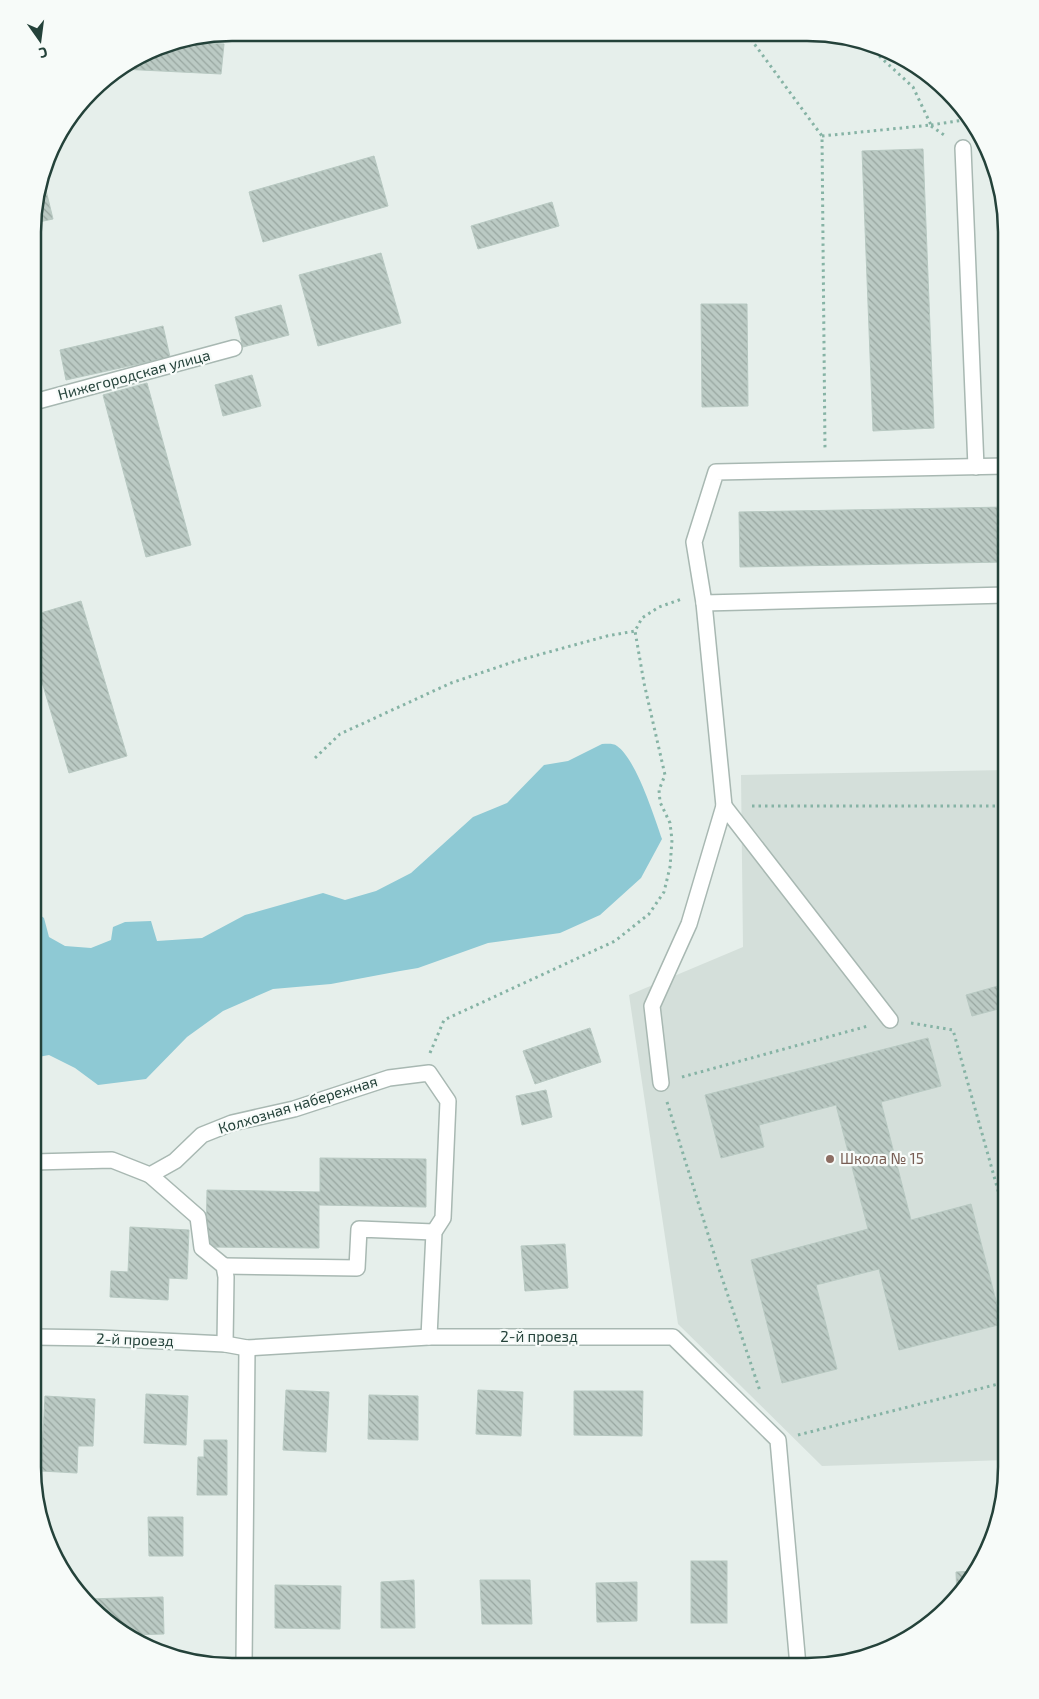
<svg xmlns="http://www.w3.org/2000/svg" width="1039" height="1699" viewBox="0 0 1039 1699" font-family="'Exo 2',sans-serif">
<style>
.built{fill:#d4dfda}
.water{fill:#8ec9d4}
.building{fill:url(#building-back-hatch);stroke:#b8c9c2}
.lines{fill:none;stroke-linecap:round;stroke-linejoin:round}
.minor-casing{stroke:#a8b8b2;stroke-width:18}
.path{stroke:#86b3a5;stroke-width:3;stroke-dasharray:2.5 4;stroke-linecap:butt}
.minor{stroke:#fff;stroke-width:15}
.education-dot{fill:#8d6e63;stroke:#f7fbf9;stroke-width:2}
.labels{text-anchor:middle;stroke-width:4.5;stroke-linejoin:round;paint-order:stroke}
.street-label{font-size:15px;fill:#24423a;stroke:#f7fbf9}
.education-label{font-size:15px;fill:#785e54;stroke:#f7fbf9;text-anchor:start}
.rim{fill:none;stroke:#24423a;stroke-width:2.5}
</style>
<defs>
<pattern id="building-back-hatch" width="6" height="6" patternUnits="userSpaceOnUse" patternTransform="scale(1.25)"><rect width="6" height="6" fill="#bbcac4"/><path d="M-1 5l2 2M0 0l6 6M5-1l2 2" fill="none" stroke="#98a6a0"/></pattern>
</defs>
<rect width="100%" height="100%" fill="#e6efeb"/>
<path class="built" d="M 1006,770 L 1006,1460 L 822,1466 L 678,1324 L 629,995 L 743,947 L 741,775 Z"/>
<path class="water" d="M 602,744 C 607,744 613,743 617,746 C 636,759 654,816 662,839 L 641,878 L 600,915 L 560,933 L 488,943 L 418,968 L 400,971 L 331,984 L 273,989 L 223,1011 L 187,1037 L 146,1079 L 98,1085 L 75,1068 L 49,1055 L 33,1058 L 33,910 L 44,918 L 49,937 L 65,946 L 91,948 L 111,940 L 113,927 L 125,922 L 151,921 L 157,941 L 202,938 L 245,915 L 323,893 L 345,900 L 376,891 L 411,873 L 473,817 L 507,803 L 544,765 L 568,761 Z"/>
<g class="building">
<path d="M 186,42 L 224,44 L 221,74 L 121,69 L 156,48 Z"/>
<path d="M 923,149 L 934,428 L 873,431 L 862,151 Z"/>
<path d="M 374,156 L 388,206 L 263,242 L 249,192 Z"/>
<path d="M 43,178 L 53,219 L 34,223 L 34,207 Z"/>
<path d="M 552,202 L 559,226 L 478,249 L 471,226 Z"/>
<path d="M 381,253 L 401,323 L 318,346 L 299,275 Z"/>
<path d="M 701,304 L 747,304 L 748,406 L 702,407 Z"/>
<path d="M 281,305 L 289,335 L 243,347 L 235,317 Z"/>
<path d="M 163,326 L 170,357 L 66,380 L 60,350 Z"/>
<path d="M 252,375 L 261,406 L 223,416 L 215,385 Z"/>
<path d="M 147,383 L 191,545 L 146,557 L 103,395 Z"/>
<path d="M 1006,507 L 1006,562 L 740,567 L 739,512 Z"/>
<path d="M 81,601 L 127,756 L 69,773 L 34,655 L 34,615 Z"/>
<path d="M 1005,984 L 1006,1007 L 972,1016 L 966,995 Z"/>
<path d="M 590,1028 L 601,1062 L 535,1084 L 523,1051 Z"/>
<path d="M 928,1038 L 941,1086 L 881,1102 L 911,1220 L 971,1204 L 1002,1324 L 899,1350 L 879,1269 L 816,1285 L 837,1369 L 782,1383 L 751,1260 L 868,1229 L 836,1105 L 759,1125 L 764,1147 L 721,1158 L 705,1095 Z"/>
<path d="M 546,1090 L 552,1117 L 522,1125 L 516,1096 Z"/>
<path d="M 320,1158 L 426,1159 L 426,1207 L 319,1205 L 319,1248 L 206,1247 L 207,1190 L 320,1192 Z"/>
<path d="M 130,1227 L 189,1230 L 187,1279 L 169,1278 L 168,1300 L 110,1297 L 111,1271 L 128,1272 Z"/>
<path d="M 565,1244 L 568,1288 L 525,1291 L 521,1246 Z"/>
<path d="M 286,1390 L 329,1392 L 326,1452 L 283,1450 Z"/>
<path d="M 478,1390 L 523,1392 L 521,1436 L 476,1434 Z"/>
<path d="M 574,1391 L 643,1391 L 642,1436 L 574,1435 Z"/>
<path d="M 146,1394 L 188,1396 L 186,1445 L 144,1443 Z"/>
<path d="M 369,1395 L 418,1396 L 418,1440 L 368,1439 Z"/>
<path d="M 45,1396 L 95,1399 L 93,1446 L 78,1446 L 77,1473 L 41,1471 Z"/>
<path d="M 204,1440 L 227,1440 L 227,1495 L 197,1495 L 198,1457 L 204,1457 Z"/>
<path d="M 148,1517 L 183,1517 L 183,1556 L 149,1556 Z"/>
<rect x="691" y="1561" width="36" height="62"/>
<path d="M 975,1571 L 965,1588 L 957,1597 L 956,1572 Z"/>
<path d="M 414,1580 L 415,1628 L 381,1628 L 381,1582 Z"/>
<path d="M 480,1580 L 530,1580 L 532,1624 L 482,1624 Z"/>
<path d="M 637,1582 L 637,1621 L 597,1622 L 596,1583 Z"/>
<path d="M 275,1585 L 341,1586 L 340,1629 L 275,1628 Z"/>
<path d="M 163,1597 L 164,1634 L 128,1635 L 111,1625 L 84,1599 Z"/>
</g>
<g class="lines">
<g class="minor-casing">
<g id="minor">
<path d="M 963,148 L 976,467"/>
<path d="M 34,402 L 234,348"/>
<path d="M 1006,595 L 704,603 L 694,542 L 716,472 L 1006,466"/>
<path d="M 704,603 L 724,806"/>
<path d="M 661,1083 L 652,1006 L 689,924 L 724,806 L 890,1020"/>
<path d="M 33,1162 L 112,1160 L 150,1175 L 175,1161 L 202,1135 L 232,1123 L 294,1109 L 389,1078 L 429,1073 L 448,1101 L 443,1218 L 434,1232 L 429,1337"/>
<path d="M 150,1175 L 198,1217 L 202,1248 L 224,1266 L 226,1277 L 225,1344"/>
<path d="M 224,1266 L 357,1268 L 359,1229 L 434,1232"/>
<path d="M 33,1337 L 100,1338 L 225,1344 L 247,1348 L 429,1337 L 673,1337 L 778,1440 L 798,1666"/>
<path d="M 244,1665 L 247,1348"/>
</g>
</g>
<g class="path">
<path d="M 747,34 L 822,136 L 825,449"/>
<path d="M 931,125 L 970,119"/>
<path d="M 931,126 L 947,137"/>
<path d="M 822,136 L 931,125 L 913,87 L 865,43"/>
<path d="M 315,758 L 340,734 L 451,683 L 516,661 L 607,636 L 635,631"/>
<path d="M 752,806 L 1006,806"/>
<path d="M 911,1023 L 953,1030 L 1006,1219"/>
<path d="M 430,1053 L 444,1020 L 615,941 L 649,914 L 664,892 L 670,867 L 672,840 L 670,823 L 660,802 L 659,790 L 665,775 L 644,683 L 635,631 L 642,618 L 659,607 L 682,599"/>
<path d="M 682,1077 L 868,1026"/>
<path d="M 667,1102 L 717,1263 L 760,1391"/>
<path d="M 798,1435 L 1006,1382"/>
</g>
<use href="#minor" class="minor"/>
</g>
<circle class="education-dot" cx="830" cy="1159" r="5"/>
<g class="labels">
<g class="street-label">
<text transform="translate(134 375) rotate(-15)" y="5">Нижегородская улица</text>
<text transform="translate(298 1105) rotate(-17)" y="5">Колхозная набережная</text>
<text x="539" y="1342">2-й проезд</text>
<text transform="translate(135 1340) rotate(2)" y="5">2-й проезд</text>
</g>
<g class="education-label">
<text x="840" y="1164">Школа № 15</text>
</g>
</g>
<path d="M0 0H1039V1699H0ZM232 41H807A191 191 0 0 1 998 232V1467A191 191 0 0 1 807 1658H232A191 191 0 0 1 41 1467V232A191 191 0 0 1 232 41Z" fill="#f7fbf9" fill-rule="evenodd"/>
<path class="rim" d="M232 41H807A191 191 0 0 1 998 232V1467A191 191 0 0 1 807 1658H232A191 191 0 0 1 41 1467V232A191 191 0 0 1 232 41Z"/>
<g transform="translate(40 40) rotate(166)" stroke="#f7fbf9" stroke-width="4" paint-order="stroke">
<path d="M0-4L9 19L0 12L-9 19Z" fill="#24423a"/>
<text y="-8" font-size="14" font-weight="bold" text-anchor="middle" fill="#24423a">С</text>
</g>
</svg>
